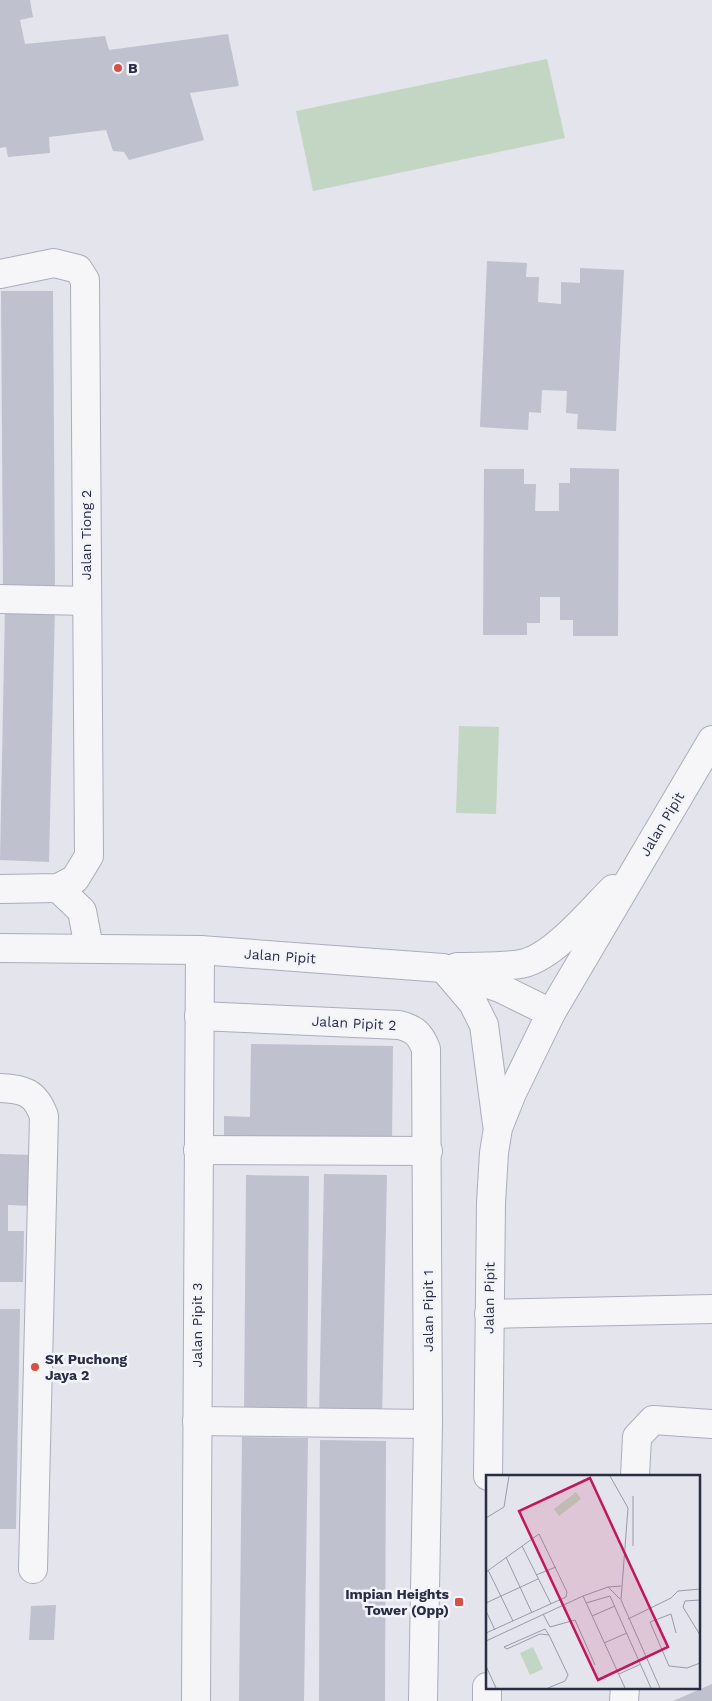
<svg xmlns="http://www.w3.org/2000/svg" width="712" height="1701" viewBox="0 0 712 1701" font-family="'Work Sans',sans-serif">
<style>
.green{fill:#c3d6c3}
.building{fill:#bfc1cf}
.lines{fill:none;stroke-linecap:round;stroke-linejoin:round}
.minor-casing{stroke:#abadba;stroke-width:30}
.minor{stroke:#f6f6f9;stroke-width:28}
.poi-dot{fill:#d75142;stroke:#f3f4f9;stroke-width:2}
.labels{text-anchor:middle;stroke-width:5;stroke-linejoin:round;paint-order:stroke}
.poi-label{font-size:14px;font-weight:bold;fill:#292c45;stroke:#f3f4f9;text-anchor:start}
.street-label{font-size:14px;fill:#292c45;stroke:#f3f4f9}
.inset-road{fill:none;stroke:#999aa9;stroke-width:1}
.view{fill:#c2185b;fill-opacity:0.15;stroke:#c2185b;stroke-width:2.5}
.inset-edge{fill:none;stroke:#292c45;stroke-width:2.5}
</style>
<rect width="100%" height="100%" fill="#e3e4ec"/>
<g class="green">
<path d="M 547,59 L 565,138 L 313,191 L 296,111 Z"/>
<path d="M 459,726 L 499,727 L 496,814 L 456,813 Z"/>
</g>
<g class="building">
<path d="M 0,0 L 30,0 L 33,17 L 20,20 L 25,44 L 105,36 L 109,50 L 228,34 L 239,86 L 190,93 L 204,140 L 129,160 L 124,152 L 113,151 L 106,130 L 49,137 L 50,153 L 8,157 L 6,147 L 0,148 Z"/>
<path d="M 487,261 L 527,263 L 526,277 L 539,277 L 538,302 L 561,304 L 561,282 L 580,283 L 580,268 L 624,270 L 616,431 L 577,429 L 578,414 L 566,413 L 567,391 L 542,390 L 541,413 L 529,412 L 528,430 L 480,427 Z"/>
<path d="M 1,291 L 53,291 L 55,586 L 3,586 Z"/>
<path d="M 570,468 L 619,469 L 618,636 L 573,636 L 573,620 L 560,620 L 560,597 L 540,597 L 540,623 L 527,623 L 527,635 L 483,635 L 484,469 L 524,469 L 524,484 L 536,484 L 535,511 L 559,511 L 559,483 L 570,483 Z"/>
<path d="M 5,607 L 55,608 L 49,862 L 0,860 Z"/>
<path d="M 251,1044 L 393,1046 L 392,1143 L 224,1140 L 224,1116 L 250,1117 Z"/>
<path d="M 0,1154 L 33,1155 L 32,1206 L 8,1205 L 8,1231 L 24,1231 L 23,1282 L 0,1282 Z"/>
<path d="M 324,1174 L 387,1175 L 382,1418 L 319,1416 Z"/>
<path d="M 246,1175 L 309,1176 L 307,1415 L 244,1414 Z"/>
<path d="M 0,1309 L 20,1309 L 16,1529 L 0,1529 Z"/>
<path d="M 242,1437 L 308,1438 L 304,1701 L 239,1701 Z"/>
<path d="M 320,1440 L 386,1441 L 385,1701 L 319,1701 Z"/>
<path d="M 56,1605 L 54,1640 L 29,1640 L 31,1606 Z"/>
<path d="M 712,1684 L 712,1701 L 673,1701 Z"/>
</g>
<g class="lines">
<g class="minor-casing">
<g id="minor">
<path d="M 0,274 L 54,263 L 78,269 L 85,280 L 89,856 L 75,879 L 58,888 L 0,889"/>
<path d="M 0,599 L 87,601"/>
<path d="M 58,888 L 82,911 L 89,948"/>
<path d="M 0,948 L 200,950 L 443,968 L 500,988 L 551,1013"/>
<path d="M 457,967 C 479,966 504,968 525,963 C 555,955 591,911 613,889"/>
<path d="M 444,969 L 473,1003 L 484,1025 L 497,1124"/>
<path d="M 199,1016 L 399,1025 C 415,1029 420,1034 426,1049 L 428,1424 L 423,1701"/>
<path d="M 0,1088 C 24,1089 35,1092 44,1116 L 33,1569"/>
<path d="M 198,1150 L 428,1151"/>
<path d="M 489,1314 L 712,1309"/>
<path d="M 197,1421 L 428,1424"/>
<path d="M 488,1476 L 491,1203 L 494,1153 L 498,1128 L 512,1093 L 551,1013 L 712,740"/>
<path d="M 635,1476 L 637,1437 L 653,1420 L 712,1424"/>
<path d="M 196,1701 L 200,950"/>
<path d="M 487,1701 L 487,1687"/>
<path d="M 624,1701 L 625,1687"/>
</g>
</g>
<use href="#minor" class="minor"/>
</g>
<g class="poi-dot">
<circle cx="118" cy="68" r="5"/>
<circle cx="35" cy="1367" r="5"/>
<rect x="454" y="1597" width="10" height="10" rx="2.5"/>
</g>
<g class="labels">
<g class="poi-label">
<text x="128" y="73">B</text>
<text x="45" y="1364">SK Puchong<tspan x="45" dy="16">Jaya 2</tspan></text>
<text x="449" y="1599" text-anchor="end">Impian Heights<tspan x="449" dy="16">Tower (Opp)</tspan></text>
</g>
<g class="street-label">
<text transform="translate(86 535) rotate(-90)" y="5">Jalan Tiong 2</text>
<text transform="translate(662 824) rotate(-59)" y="5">Jalan Pipit</text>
<text transform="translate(280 956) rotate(4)" y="5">Jalan Pipit</text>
<text transform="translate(354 1023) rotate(3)" y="5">Jalan Pipit 2</text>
<text transform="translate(489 1298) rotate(-89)" y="5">Jalan Pipit</text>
<text transform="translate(428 1311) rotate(-90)" y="5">Jalan Pipit 1</text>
<text transform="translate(197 1325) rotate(-90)" y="5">Jalan Pipit 3</text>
</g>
</g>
<g transform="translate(486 1475)">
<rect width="214" height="214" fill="#e3e4ec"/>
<path d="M 90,17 L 95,24 L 73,41 L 68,34 ZM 47,172 L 57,194 L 44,200 L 34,178 Z" fill="#c3d6c3"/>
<path class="inset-road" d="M 124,1 L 142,33 L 135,125 L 174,213M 147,21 L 147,71M 0,43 L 18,32 L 23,1M 36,71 L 65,129M 20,82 L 46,138M 2,95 L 27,146M 0,97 L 53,59 L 81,117 L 80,122 L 0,158M 50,100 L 70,92M 122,112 L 134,124M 97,121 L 139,213M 214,125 L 199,126 L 197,132 L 214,160M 0,128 L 52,104M 100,128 L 124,121 L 165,213M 0,136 L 9,155M 57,139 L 64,152 L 89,145 L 109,190M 106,141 L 129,131M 142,144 L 185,123 L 192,116 L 214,114M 190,158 L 185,139 L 164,147 L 183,191 L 201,193 L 214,188M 0,166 L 97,121 L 122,112 L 135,111M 118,168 L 141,158M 0,191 L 10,213M 133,199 L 155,189M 62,213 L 79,206 L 82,200 L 63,160 L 59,154 L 18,172 L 21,174 L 54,159 L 63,160"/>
<path class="view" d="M 104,3 L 182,172 L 112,205 L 33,36 Z"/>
<rect width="214" height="214" class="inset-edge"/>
</g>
</svg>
